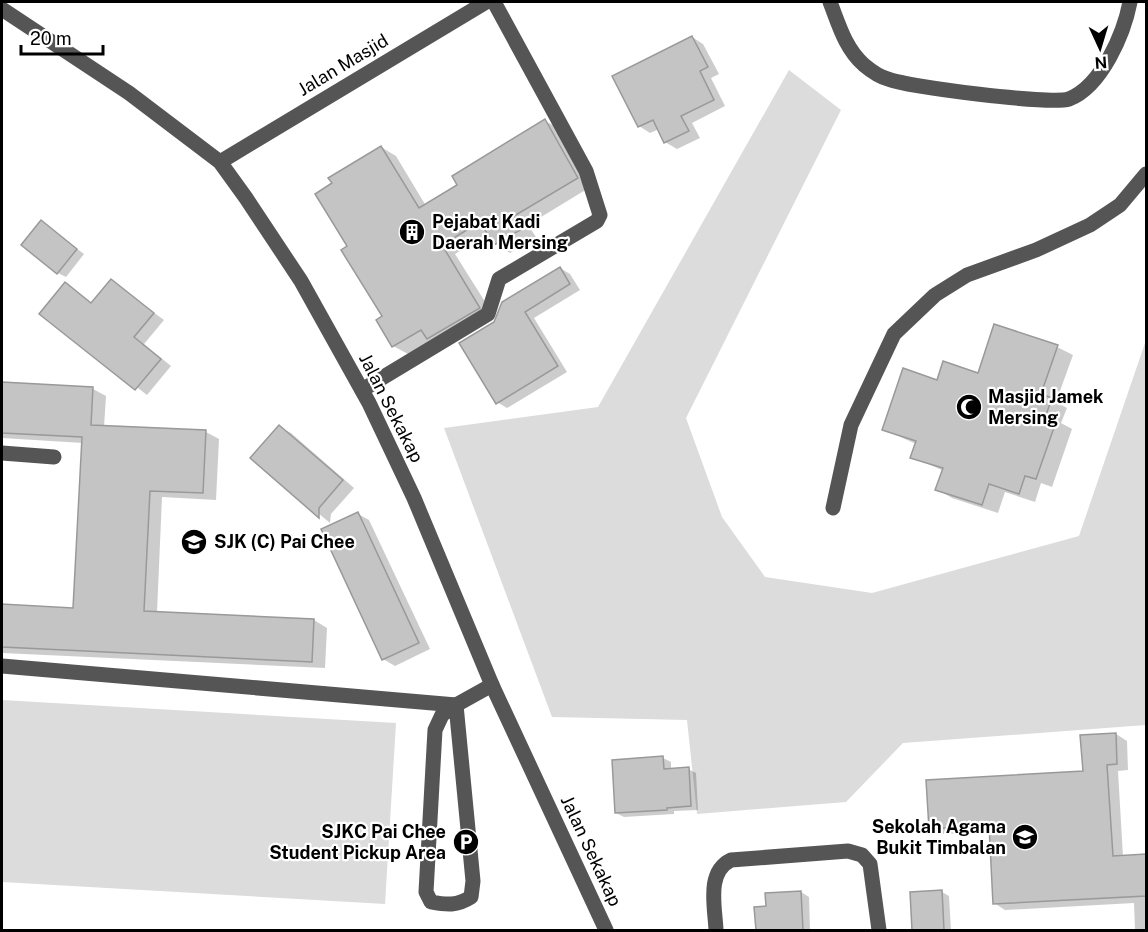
<svg xmlns="http://www.w3.org/2000/svg" width="1148" height="932" viewBox="0 0 1148 932" font-family="'Public Sans',sans-serif">
<style>
.green{fill:#dcdcdc}
.shadow{fill:#0003}
.building{fill:#c4c4c4;stroke:#999;stroke-width:1.5}
.lines{fill:none;stroke-linecap:round;stroke-linejoin:round}
.minor{stroke:#555;stroke-width:15}
.labels{text-anchor:middle;stroke-width:4.5;stroke-linejoin:round;paint-order:stroke}
.street-label{font-size:18px;fill:#000;stroke:#fff}
.poi-label{font-size:18px;font-weight:bold;fill:#000;stroke:#fff;text-anchor:start}
</style>
<rect width="100%" height="100%" fill="#fff"/>
<g class="green">
<path d="M 789,70 L 841,110 L 686,418 L 722,517 L 765,577 L 872,593 L 1079,536 L 1146,340 L 1146,725 L 903,743 L 846,802 L 697,814 L 687,720 L 552,717 L 444,428 L 598,407 Z"/>
<path d="M 2,700 L 396,723 L 385,904 L 2,882 Z"/>
</g>
<g class="shadow">
<path d="M 692,37 L 703,44 L 719,74 L 711,78 L 725,106 L 692,123 L 700,138 L 677,149 L 665,142 L 659,129 L 650,133 L 639,126 Z"/>
<path d="M 545,121 L 560,129 L 592,186 L 528,225 L 536,237 L 510,253 L 496,244 L 489,233 L 455,254 L 494,316 L 408,354 L 393,346 L 384,317 L 349,247 L 381,147 L 396,156 L 426,206 L 459,186 Z"/>
<path d="M 41,222 L 84,254 L 66,277 L 58,273 Z"/>
<path d="M 560,268 L 570,274 L 580,290 L 534,318 L 567,372 L 507,408 L 497,402 L 495,323 Z"/>
<path d="M 111,281 L 164,320 L 144,344 L 171,366 L 147,395 L 42,314 L 65,284 L 93,304 Z"/>
<path d="M 1057,347 L 1073,355 L 1056,402 L 1067,408 L 1061,423 L 1072,429 L 1052,487 L 1041,483 L 1035,502 L 1005,492 L 998,513 L 952,498 L 937,489 L 944,471 L 912,457 L 916,444 L 883,429 L 938,381 L 979,375 Z"/>
<path d="M 2,384 L 93,389 L 106,396 L 104,427 L 206,432 L 219,439 L 216,500 L 162,497 L 157,613 L 314,620 L 327,628 L 325,668 L 2,653 L 2,606 L 75,609 L 83,443 L 2,438 Z"/>
<path d="M 279,427 L 291,433 L 354,488 L 331,514 L 330,523 L 252,458 Z"/>
<path d="M 358,514 L 369,520 L 430,649 L 395,666 L 383,659 Z"/>
<path d="M 1116,734 L 1127,741 L 1128,770 L 1118,771 L 1123,857 L 1146,856 L 1146,930 L 1135,930 L 1134,903 L 1005,910 L 994,903 L 990,832 L 941,834 L 930,828 L 1084,773 Z"/>
<path d="M 663,758 L 671,762 L 671,770 L 688,769 L 696,773 L 698,810 L 674,811 L 674,814 L 624,817 L 616,813 Z"/>
<path d="M 801,892 L 809,897 L 810,930 L 757,930 L 756,908 L 767,908 Z"/>
<path d="M 942,892 L 949,896 L 951,930 L 966,930 L 913,930 L 911,893 Z"/>
</g>
<g class="building">
<path d="M 692,36 L 708,67 L 700,71 L 714,100 L 681,116 L 689,131 L 664,143 L 653,120 L 638,127 L 612,76 Z"/>
<path d="M 545,119 L 578,178 L 514,216 L 522,229 L 494,245 L 480,222 L 442,245 L 480,308 L 427,339 L 421,330 L 392,347 L 376,320 L 382,316 L 341,250 L 347,246 L 315,194 L 332,183 L 328,178 L 381,146 L 419,208 L 457,185 L 452,176 Z"/>
<path d="M 41,220 L 77,249 L 57,274 L 21,245 Z"/>
<path d="M 560,267 L 570,284 L 525,312 L 558,366 L 496,404 L 459,343 L 494,322 L 502,302 Z"/>
<path d="M 111,279 L 154,313 L 134,337 L 161,359 L 135,390 L 39,314 L 65,282 L 91,303 Z"/>
<path d="M 994,324 L 1058,345 L 1041,394 L 1052,398 L 1046,415 L 1057,419 L 1036,479 L 1025,476 L 1019,494 L 989,484 L 982,505 L 935,490 L 943,468 L 910,458 L 916,441 L 882,430 L 903,368 L 937,380 L 943,361 L 978,373 Z"/>
<path d="M 2,382 L 93,387 L 91,425 L 206,430 L 203,493 L 150,491 L 144,611 L 314,619 L 312,662 L 2,647 L 2,604 L 73,608 L 82,437 L 2,433 Z"/>
<path d="M 279,425 L 343,480 L 319,508 L 319,518 L 250,458 Z"/>
<path d="M 358,512 L 419,643 L 382,660 L 321,529 Z"/>
<path d="M 1116,733 L 1117,764 L 1107,765 L 1113,856 L 1146,854 L 1146,896 L 993,904 L 989,825 L 929,829 L 926,780 L 1083,771 L 1080,735 Z"/>
<path d="M 663,756 L 664,769 L 689,767 L 691,806 L 667,808 L 667,810 L 615,813 L 612,760 Z"/>
<path d="M 942,890 L 944,930 L 912,930 L 910,892 Z"/>
<path d="M 801,891 L 803,930 L 756,930 L 754,907 L 766,906 L 765,893 Z"/>
</g>
<g class="lines">
<g class="minor">
<path d="M 830,2 C 839,25 845,48 864,65 C 870,70 880,77 888,79 C 909,87 1050,105 1069,99 C 1102,86 1124,33 1130,2"/>
<path d="M 2,9 L 129,93 L 220,162 L 246,198 L 301,281 L 369,403 L 414,498 L 492,685 L 606,930"/>
<path d="M 220,162 L 486,2"/>
<path d="M 362,390 L 488,314 L 499,279 L 597,221 L 600,215 L 586,171 L 494,2"/>
<path d="M 2,453 L 54,457"/>
<path d="M 833,508 L 851,425 L 894,334 L 935,295 L 967,275 L 1036,250 L 1090,225 L 1120,205 L 1146,174"/>
<path d="M 2,666 L 456,705 L 492,685"/>
<path d="M 456,705 L 473,881 L 471,897 C 457,906 447,905 431,902 L 426,892 L 435,730 L 442,715 Z"/>
<path d="M 716,930 C 715,907 706,872 731,860 L 848,851 L 862,855 L 870,864 L 879,930"/>
</g>
</g>
<defs>
<g id="building-disc" transform="scale(1.35)"><circle r="9.5" fill="#000" stroke="#fff"/><path d="M-4-6H4V6H1V3H-1V6H-4ZM-2.5-4.3h1.7v1.8h-1.7ZM.8-4.3h1.7v1.8H.8ZM-2.5-1h1.7V.8h-1.7ZM.8-1h1.7V.8H.8Z" fill="#fff"/></g>
<g id="mosque-disc" transform="scale(1.35)"><circle r="9.5" fill="#000" stroke="#fff"/><path d="M3.5-4.9A6 6 0 1 0 3.5 4.9A5 5 0 1 1 3.5-4.9Z" fill="#fff"/></g>
<g id="school-disc" transform="scale(1.35)"><circle r="9.5" fill="#000" stroke="#fff"/><path d="M0-5L7-2L0 1L-7-2ZM-4 1L0 2.5L4 1V4Q0 6-4 4Z" fill="#fff"/></g>
<g id="parking-disc" transform="scale(1.35)"><circle r="9.5" fill="#000" stroke="#fff"/><path d="M-3.5-5.5H1a3.5 3.5 0 0 1 0 7H-1V5.5H-3.5ZM-1-3.4V-.6H.8a1.4 1.4 0 0 0 0-2.8Z" fill="#fff"/></g>
</defs>
<g fill-rule="evenodd">
<use href="#building-disc" x="412" y="232"/>
<use href="#mosque-disc" x="969" y="407"/>
<use href="#school-disc" x="194" y="542"/>
<use href="#school-disc" x="1025" y="837"/>
<use href="#parking-disc" x="466" y="842"/>
</g>
<g class="labels">
<g class="street-label">
<text transform="translate(343 65) rotate(-31)" y="6">Jalan Masjid</text>
<text transform="translate(391 408) rotate(63)" y="6">Jalan Sekakap</text>
<text transform="translate(591 851) rotate(65)" y="6">Jalan Sekakap</text>
</g>
<g class="poi-label">
<text x="432" y="228">Pejabat Kadi<tspan x="432" dy="21">Daerah Mersing</tspan></text>
<text x="988" y="403">Masjid Jamek<tspan x="988" dy="21">Mersing</tspan></text>
<text x="214" y="548">SJK (C) Pai Chee</text>
<text x="1006" y="833" text-anchor="end">Sekolah Agama<tspan x="1006" dy="21">Bukit Timbalan</tspan></text>
<text x="446" y="838" text-anchor="end">SJKC Pai Chee<tspan x="446" dy="21">Student Pickup Area</tspan></text>
</g>
</g>
<rect width="1148" height="932" fill="none" stroke="#000000" stroke-width="6"/>
<g transform="translate(1100 48) rotate(176)" stroke="#ffffff" stroke-width="4.5" paint-order="stroke">
<path d="M0-4.5L10 22L0 15L-10 22Z" fill="#000000"/>
<text y="-9" font-size="16" font-weight="bold" text-anchor="middle" fill="#000000">N</text>
</g>
<path d="M21 45v9h82v-9" fill="none" stroke="#000000" stroke-width="3"/>
<text x="30" y="45" font-size="18" fill="#000000" stroke="#ffffff" stroke-width="4.5" paint-order="stroke">20 m</text>
</svg>
